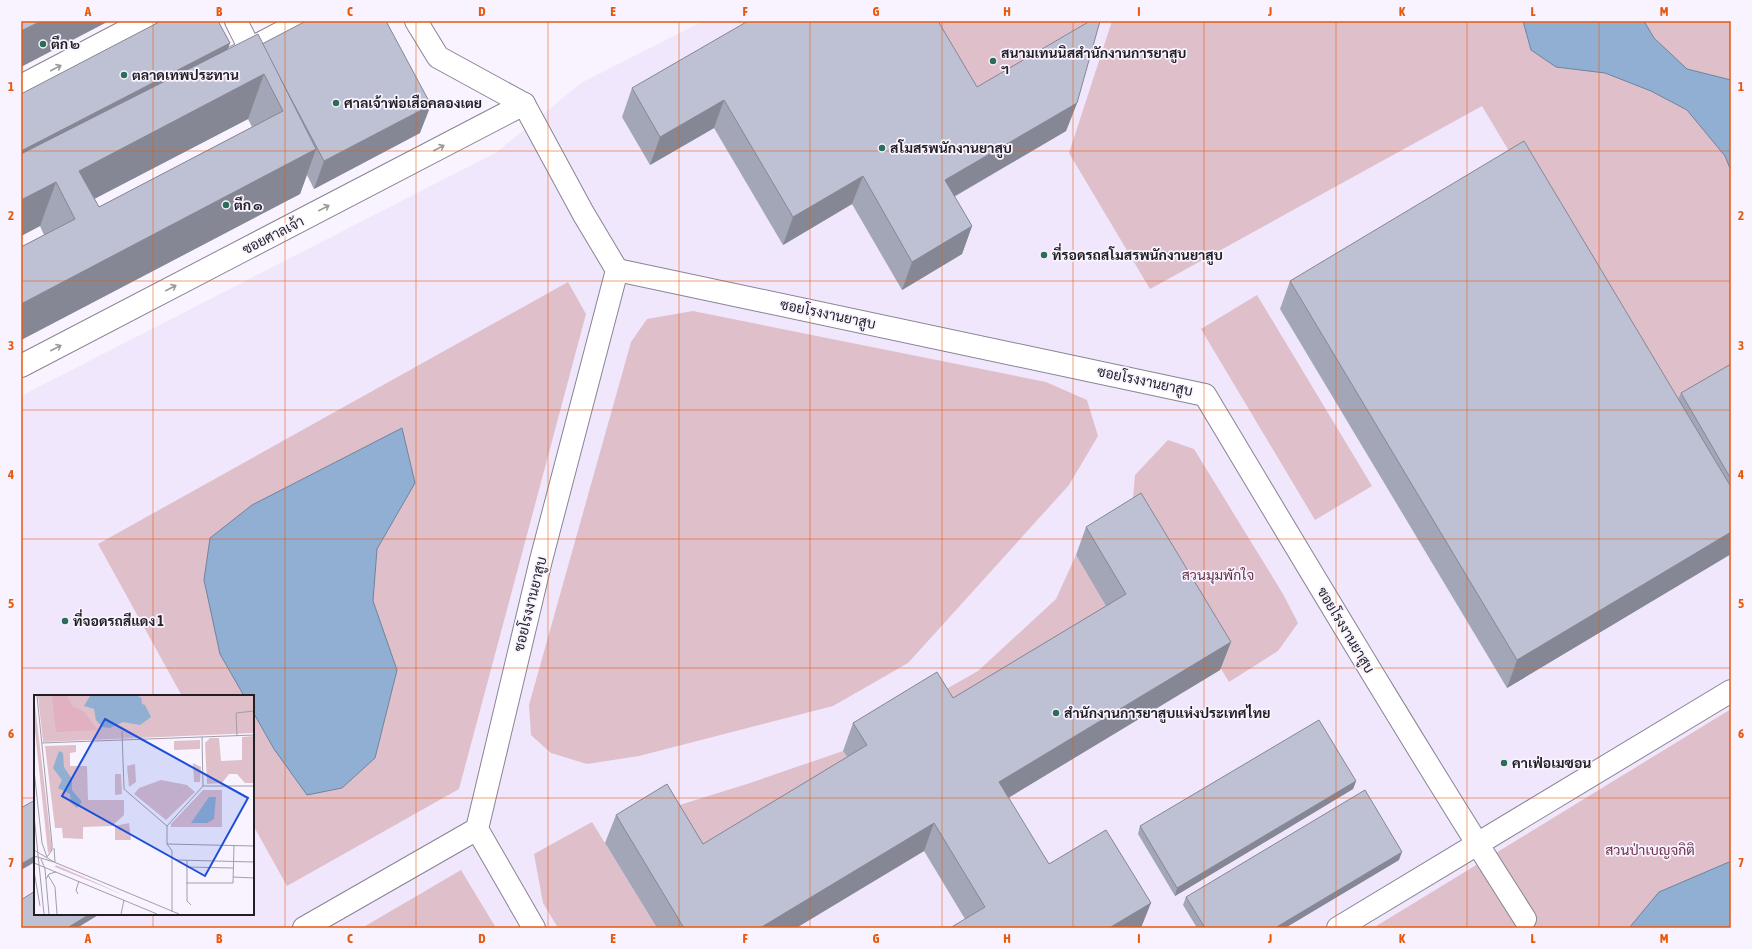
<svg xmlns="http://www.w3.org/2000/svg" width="1752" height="949" viewBox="0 0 1752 949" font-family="'Asap Condensed',Sarabun,sans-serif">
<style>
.built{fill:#f0e7fc;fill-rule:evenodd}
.green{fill:#dfbfca}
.water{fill:#90afd2;stroke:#6f849e}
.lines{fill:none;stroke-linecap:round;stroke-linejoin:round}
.minor-casing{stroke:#8a8394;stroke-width:24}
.minor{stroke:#fff;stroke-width:22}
.wall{fill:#a3a6b6;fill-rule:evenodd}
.shaded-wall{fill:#858794}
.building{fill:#bec1d4;stroke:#858794;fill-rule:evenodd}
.oneway{stroke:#9b9a9c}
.grid{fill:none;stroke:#e8590c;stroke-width:1;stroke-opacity:0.55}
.poi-dot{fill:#2b6c5b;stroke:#f8f3ff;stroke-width:1.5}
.labels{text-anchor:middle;stroke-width:3.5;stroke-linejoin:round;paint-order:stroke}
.poi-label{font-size:14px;font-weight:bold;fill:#211e24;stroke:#f8f3ff;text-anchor:start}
.street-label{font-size:14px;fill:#211e24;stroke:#f8f3ff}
.park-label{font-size:14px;fill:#6a2e47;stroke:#f8f3ff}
.inset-road{fill:none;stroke:#a29ea7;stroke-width:1}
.view{fill:#1d4ed8;fill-opacity:0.15;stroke:#1d4ed8;stroke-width:2}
.inset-edge{fill:none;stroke:#211e24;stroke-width:2}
.neatline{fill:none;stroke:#e8590c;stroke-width:1.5}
.grid-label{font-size:13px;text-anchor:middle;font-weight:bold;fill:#e8590c}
</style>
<rect width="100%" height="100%" fill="#f8f3ff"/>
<path class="built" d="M 703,21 L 1731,21 L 1731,709 L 1373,928 L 21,928 L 21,396 L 497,152 L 581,83 ZM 35,696 L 253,696 L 253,914 L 35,914 Z"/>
<g class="green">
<path d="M 919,21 L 1100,21 L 1099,27 L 984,97 Z"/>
<path d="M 1112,21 L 1731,21 L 1731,386 L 1670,421 L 1482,106 L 1150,289 L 1069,153 Z"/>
<path d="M 568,282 L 586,314 L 459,789 L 287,886 L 253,825 L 253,696 L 182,696 L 98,544 Z"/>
<path d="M 1257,295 L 1372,486 L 1315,520 L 1201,329 Z"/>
<path d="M 693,311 L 1046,382 L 1087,400 L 1098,436 L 1069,485 L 908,663 L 833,706 L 639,756 L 587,764 L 551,753 L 531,735 L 529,705 L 631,342 L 647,319 Z"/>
<path d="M 1168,440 L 1194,449 L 1283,594 L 1298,623 L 1278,651 L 1229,682 L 1131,521 L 1135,475 Z"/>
<path d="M 1076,555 L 1116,622 L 943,727 L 927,700 L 978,671 L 1056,599 Z"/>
<path d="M 1731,709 L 1731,928 L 1373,928 Z"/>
<path d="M 843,751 L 857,773 L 693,872 L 657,812 L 747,784 Z"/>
<path d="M 592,822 L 657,928 L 558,928 L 543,903 L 534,854 Z"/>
<path d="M 461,870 L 496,928 L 362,928 Z"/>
</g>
<g class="water">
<path d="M 1523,21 L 1644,21 L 1654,38 L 1687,69 L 1731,80 L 1731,171 L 1725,156 L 1687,110 L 1651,91 L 1605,73 L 1556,67 L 1531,50 Z"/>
<path d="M 402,428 L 415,483 L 377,549 L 373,601 L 397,670 L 375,758 L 342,788 L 307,795 L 274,749 L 253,712 L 253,696 L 244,696 L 220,654 L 204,580 L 210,538 L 252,505 Z"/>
<path d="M 1729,862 L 1731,862 L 1731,928 L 1629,928 L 1659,892 Z"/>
</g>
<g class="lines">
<g class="minor-casing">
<g id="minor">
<path d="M 236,21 L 250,49"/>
<path d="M 416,21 L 438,57 L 524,104"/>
<path d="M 235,57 L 303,21"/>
<path d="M 21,86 L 145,21"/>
<path d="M 524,104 L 583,213 L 617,270 L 541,560 L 477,829 L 534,928"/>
<path d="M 617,270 L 1205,395 C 1310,570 1415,747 1525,919"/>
<path d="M 21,366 L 524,104"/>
<path d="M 304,928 L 477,829"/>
<path d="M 1338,928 L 1731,691"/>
</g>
</g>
<use href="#minor" class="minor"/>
</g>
<g class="wall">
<path d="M 230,43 L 227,50 L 262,44 L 420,133 L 314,189 L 307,175 L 300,194 L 21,340 L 21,247 L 44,235 L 40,226 L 21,236 L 21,94 ZM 248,119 L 252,127 L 99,207 L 94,199 Z"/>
<path d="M 977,87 L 1077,103 L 1066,131 L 954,197 L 972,226 L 962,254 L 902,290 L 852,204 L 783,245 L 714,128 L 650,165 L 622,117 L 632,88 Z"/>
<path d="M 1290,281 L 1678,399 L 1681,393 L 1731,364 L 1731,554 L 1507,688 L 1280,309 Z"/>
<path d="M 1086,527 L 1231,642 L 1220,670 L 1008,798 L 1049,864 L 1151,903 L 965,919 L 924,851 L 796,928 L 657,928 L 605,843 L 616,815 L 703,844 L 847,757 L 843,751 L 853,723 L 953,698 L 1106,606 L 1076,555 Z"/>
<path d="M 1356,781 L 1353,789 L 1175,896 L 1138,834 L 1140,826 Z"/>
<path d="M 1399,860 L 1285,928 L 1197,928 L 1183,905 L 1186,897 Z"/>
</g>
<g class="shaded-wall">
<path d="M 41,21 L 109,21 L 21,67 L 21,31 Z"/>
<path d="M 230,43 L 227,51 L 21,157 L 21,151 Z"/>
<path d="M 264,74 L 248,119 L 71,211 L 79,171 Z"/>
<path d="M 724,100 L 714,128 L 650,165 L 660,137 Z"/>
<path d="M 1077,103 L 1066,131 L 934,208 L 945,180 Z"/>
<path d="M 431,105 L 420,133 L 314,189 L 324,161 Z"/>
<path d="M 316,149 L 300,194 L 21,340 L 21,304 Z"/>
<path d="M 863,176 L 852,204 L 783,245 L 793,217 Z"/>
<path d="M 56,182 L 40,226 L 21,236 L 21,200 Z"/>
<path d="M 972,226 L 962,254 L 902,290 L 912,262 Z"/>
<path d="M 1731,532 L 1731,554 L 1507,688 L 1517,660 Z"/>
<path d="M 1231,642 L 1220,670 L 988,810 L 999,782 Z"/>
<path d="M 1356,781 L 1353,789 L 1175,896 L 1177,888 Z"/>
<path d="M 934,823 L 924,851 L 796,928 L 760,928 Z"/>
<path d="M 1402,852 L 1399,860 L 1285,928 L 1275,928 Z"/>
<path d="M 35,856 L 35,862 L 21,870 L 21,864 Z"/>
<path d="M 1151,903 L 1141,928 L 1109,928 Z"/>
<path d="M 90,914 L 100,914 L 77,928 L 67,928 Z"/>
</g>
<g class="building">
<path d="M 21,21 L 41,21 L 21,31 Z"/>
<path d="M 161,21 L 218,21 L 230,43 L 21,151 L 21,94 Z"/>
<path d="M 306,21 L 386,21 L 431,105 L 324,161 L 262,44 Z"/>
<path d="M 748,21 L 938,21 L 977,87 L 1090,21 L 1100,21 L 1077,103 L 945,180 L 972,226 L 912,262 L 863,176 L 793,217 L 724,100 L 660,137 L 632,88 Z"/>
<path d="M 258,34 L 316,149 L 21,304 L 21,247 L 75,219 L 56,182 L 21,200 L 21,154 ZM 264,74 L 283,111 L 99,207 L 79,171 Z"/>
<path d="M 1524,141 L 1731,487 L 1731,532 L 1517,660 L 1290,281 Z"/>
<path d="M 1731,364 L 1731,479 L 1681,393 Z"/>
<path d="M 1141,493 L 1231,642 L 999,782 L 1049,864 L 1106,830 L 1151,903 L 1109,928 L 950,928 L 985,907 L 934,823 L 760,928 L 684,928 L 616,815 L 667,784 L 703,844 L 867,745 L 853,723 L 937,672 L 953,698 L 1126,594 L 1086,527 Z"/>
<path d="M 1319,720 L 1356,781 L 1177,888 L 1140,826 Z"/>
<path d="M 1365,790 L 1402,852 L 1275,928 L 1205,928 L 1186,897 Z"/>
<path d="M 35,800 L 35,856 L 21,864 L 21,808 Z"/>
<path d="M 35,891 L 35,914 L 90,914 L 67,928 L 21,928 L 21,900 Z"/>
</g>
<defs><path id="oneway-shaft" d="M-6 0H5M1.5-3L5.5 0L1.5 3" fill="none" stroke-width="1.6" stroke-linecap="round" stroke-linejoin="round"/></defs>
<g class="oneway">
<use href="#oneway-shaft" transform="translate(56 68) rotate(-28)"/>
<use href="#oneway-shaft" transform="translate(439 148) rotate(-27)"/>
<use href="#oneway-shaft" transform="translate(324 208) rotate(-27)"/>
<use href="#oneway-shaft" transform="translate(171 288) rotate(-27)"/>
<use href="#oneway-shaft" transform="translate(56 348) rotate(-27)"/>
</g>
<path class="grid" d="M 153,21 L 153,696M 285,21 L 285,928M 416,21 L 416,928M 548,21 L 548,928M 679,21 L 679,928M 810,21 L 810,928M 942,21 L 942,928M 1073,21 L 1073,928M 1204,21 L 1204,928M 1336,21 L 1336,928M 1467,21 L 1467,928M 1599,21 L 1599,928M 21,151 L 1731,151M 21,281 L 1731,281M 21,410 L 1731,410M 21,539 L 1731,539M 21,668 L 1731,668M 21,798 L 35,798M 253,798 L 1731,798M 153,914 L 153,928"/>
<g class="poi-dot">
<circle cx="43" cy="44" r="4"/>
<circle cx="993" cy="61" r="4"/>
<circle cx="124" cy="75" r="4"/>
<circle cx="336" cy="103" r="4"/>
<circle cx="882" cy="148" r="4"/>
<circle cx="226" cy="205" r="4"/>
<circle cx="1044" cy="255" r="4"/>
<circle cx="65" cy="621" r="4"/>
<circle cx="1056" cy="713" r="4"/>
<circle cx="1504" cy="763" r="4"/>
</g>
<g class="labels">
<g class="poi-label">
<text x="51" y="49">ตึก ๒</text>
<text x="1001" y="58">สนามเทนนิสสำนักงานการยาสูบ<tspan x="1001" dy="16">ฯ</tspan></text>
<text x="132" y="80">ตลาดเทพประทาน</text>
<text x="344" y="108">ศาลเจ้าพ่อเสือคลองเตย</text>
<text x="890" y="153">สโมสรพนักงานยาสูบ</text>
<text x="234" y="210">ตึก ๑</text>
<text x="1052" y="260">ที่รอดรถสโมสรพนักงานยาสูบ</text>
<text x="73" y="626">ที่จอดรถสีแดง 1</text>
<text x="1064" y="718">สำนักงานการยาสูบแห่งประเทศไทย</text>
<text x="1512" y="768">คาเฟ่อเมซอน</text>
</g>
<g class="street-label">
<text transform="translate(273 235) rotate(-27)" y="5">ซอยศาลเจ้า</text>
<text transform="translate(828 314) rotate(12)" y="5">ซอยโรงงานยาสูบ</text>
<text transform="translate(1145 381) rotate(12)" y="5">ซอยโรงงานยาสูบ</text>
<text transform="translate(530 604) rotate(-76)" y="5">ซอยโรงงานยาสูบ</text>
<text transform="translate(1346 630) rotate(59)" y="5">ซอยโรงงานยาสูบ</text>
</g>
<g class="park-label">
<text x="1218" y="580">สวนมุมพักใจ</text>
<text x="1650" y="855">สวนป่าเบญจกิติ</text>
</g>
</g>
<g transform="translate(34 695)">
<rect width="220" height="220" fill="#f8f3ff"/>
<path d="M 0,1 L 18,155 L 14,158 L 0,27 ZM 4,1 L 220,1 L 220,38 L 9,47 ZM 220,41 L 220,88 L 211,88 L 203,79 L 195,79 L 188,88 L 173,89 L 171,48 L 176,43 L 185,43 L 187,66 L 208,65 L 208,42 ZM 166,45 L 166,54 L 140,55 L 140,46 ZM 42,50 L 42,57 L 36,58 L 36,71 L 53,71 L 54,105 L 90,105 L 90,120 L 78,131 L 49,132 L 49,144 L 29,143 L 28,133 L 21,133 L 11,51 ZM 159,68 L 167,72 L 166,87 L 160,87 ZM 101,69 L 102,87 L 95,92 L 93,71 ZM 81,79 L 87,79 L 88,99 L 81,100 ZM 127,85 L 153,90 L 161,97 L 132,125 L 100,99 L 105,93 ZM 169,95 L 188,95 L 188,132 L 137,132 L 137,129 ZM 95,128 L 97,145 L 81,145 L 81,131 ZM 22,170 L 63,188 L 90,200 L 21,172 Z" fill="#dfbfca"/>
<path d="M 18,1 L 33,1 L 38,11 L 49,16 L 64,35 L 22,37 Z" fill="#e1b0c1"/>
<path d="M 56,1 L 104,1 L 106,3 L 107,1 L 108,9 L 111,10 L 117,22 L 106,30 L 89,27 L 76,33 L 68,32 L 62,25 L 60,14 L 50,11 ZM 25,56 L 29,58 L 30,72 L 38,84 L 38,95 L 48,107 L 43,113 L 37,108 L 36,99 L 24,93 L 28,85 L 19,73 ZM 175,102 L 182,102 L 180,124 L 173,128 L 157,128 Z" fill="#90afd2"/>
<path class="inset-road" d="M 3,1 L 18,149 L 18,155 L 13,162M 88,36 L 90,94 L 133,131M 203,41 L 202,18 L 220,16M 8,48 L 220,40M 0,75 L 8,148 L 13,162M 169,91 L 220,91M 0,120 L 10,219M 133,149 L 133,131 L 169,91 L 168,42M 133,149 L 220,151M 133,149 L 138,156 L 138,217M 20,153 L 21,167M 0,155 L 20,167 L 145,219M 0,161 L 20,167M 7,164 L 11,174 L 15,219M 143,165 L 220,167M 153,165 L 153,206 L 157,210M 0,168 L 123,219M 152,172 L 199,173M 0,176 L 6,211M 14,180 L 21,192 L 23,219M 199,182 L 220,183M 12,184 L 15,179 L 22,177M 152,188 L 199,188 L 200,150M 0,191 L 0,219M 44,199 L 42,195 L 45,186M 87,219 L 90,205"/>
<path class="view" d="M 71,24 L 214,103 L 171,181 L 28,101 Z"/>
<rect width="220" height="220" class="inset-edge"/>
</g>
<rect width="1752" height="949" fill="none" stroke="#f8f3ff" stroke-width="44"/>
<rect x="22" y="22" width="1708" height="905" class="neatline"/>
<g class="grid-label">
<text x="88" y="16">A</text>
<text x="219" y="16">B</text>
<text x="350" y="16">C</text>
<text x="482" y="16">D</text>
<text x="613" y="16">E</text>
<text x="745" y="16">F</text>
<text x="876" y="16">G</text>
<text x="1007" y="16">H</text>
<text x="1139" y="16">I</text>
<text x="1270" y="16">J</text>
<text x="1402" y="16">K</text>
<text x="1533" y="16">L</text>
<text x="1664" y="16">M</text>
<text x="11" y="91">1</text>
<text x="1741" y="91">1</text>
<text x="11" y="220">2</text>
<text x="1741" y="220">2</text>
<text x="11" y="350">3</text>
<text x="1741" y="350">3</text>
<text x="11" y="479">4</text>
<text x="1741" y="479">4</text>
<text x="11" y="608">5</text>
<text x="1741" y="608">5</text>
<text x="11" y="738">6</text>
<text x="1741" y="738">6</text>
<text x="11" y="867">7</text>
<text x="1741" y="867">7</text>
<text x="88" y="943">A</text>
<text x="219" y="943">B</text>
<text x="350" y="943">C</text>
<text x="482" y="943">D</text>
<text x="613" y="943">E</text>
<text x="745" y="943">F</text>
<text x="876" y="943">G</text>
<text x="1007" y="943">H</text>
<text x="1139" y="943">I</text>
<text x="1270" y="943">J</text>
<text x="1402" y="943">K</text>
<text x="1533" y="943">L</text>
<text x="1664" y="943">M</text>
</g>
</svg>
